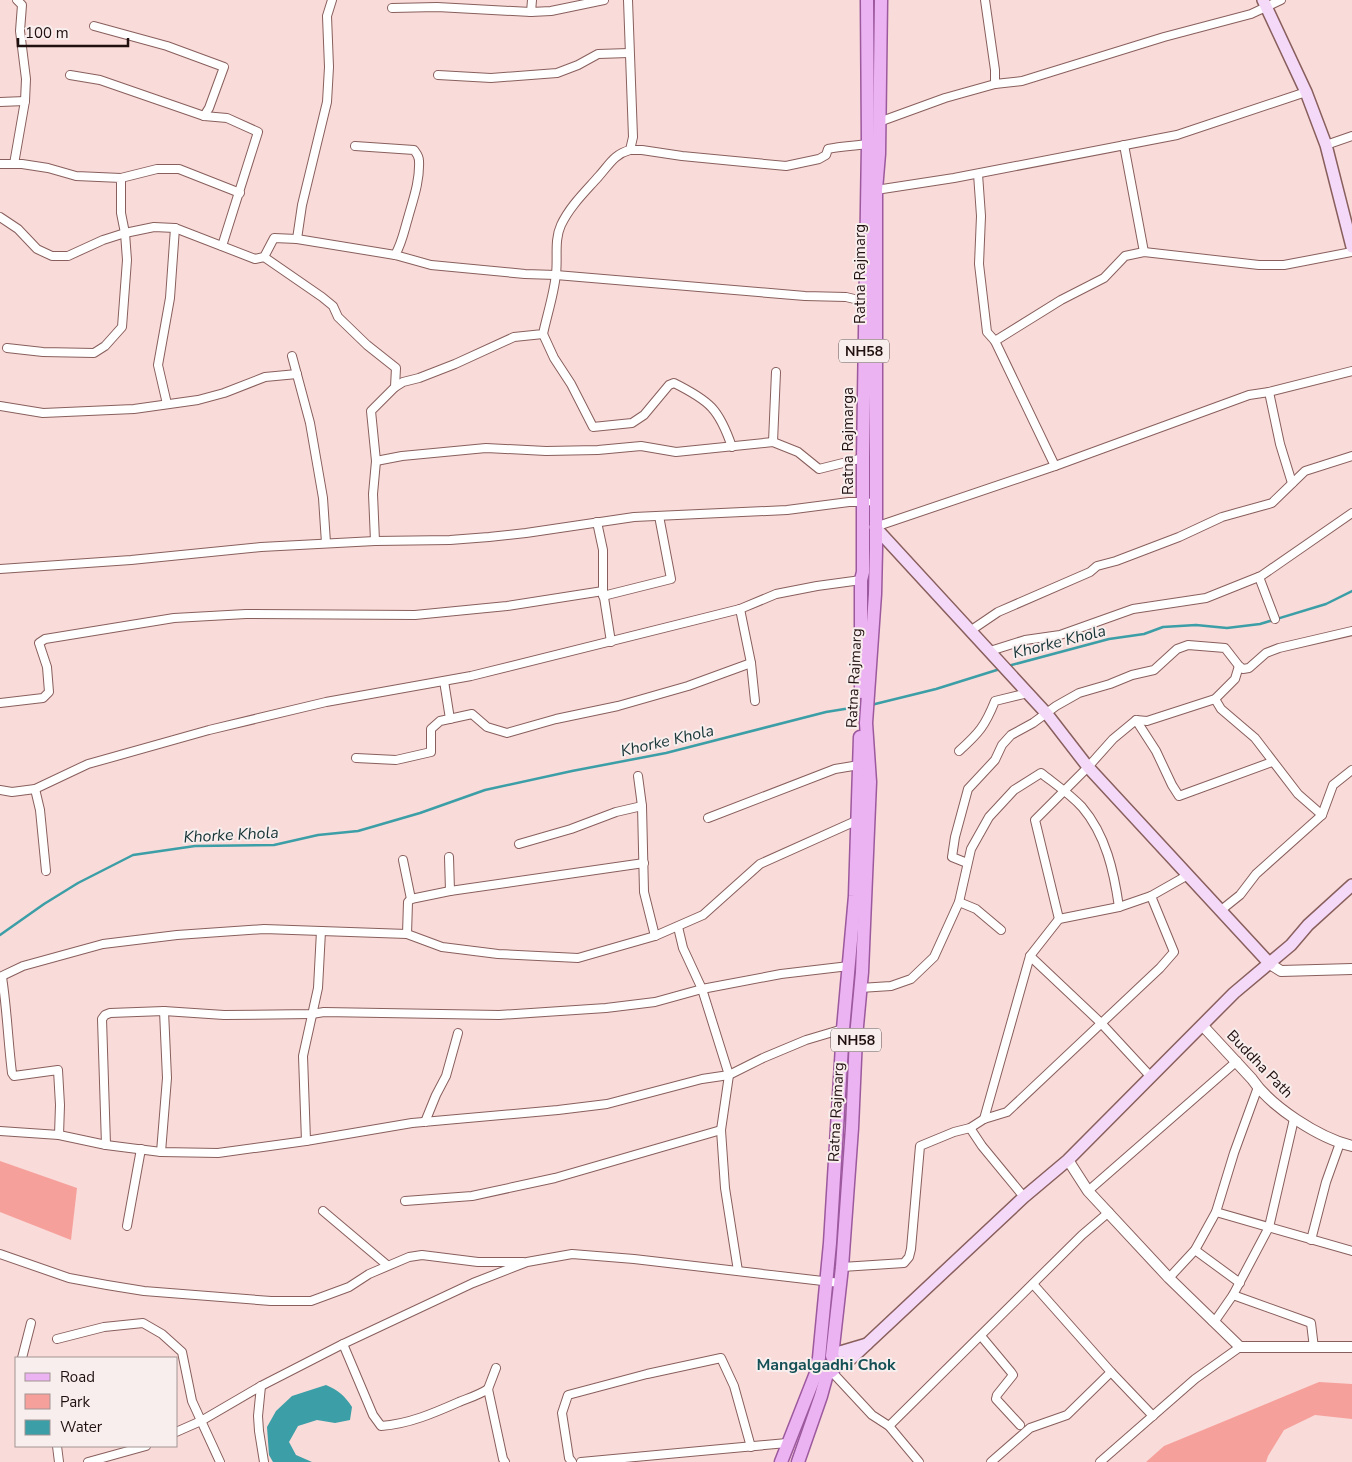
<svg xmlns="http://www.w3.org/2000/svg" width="1352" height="1462" viewBox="0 0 1352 1462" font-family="'Nunito Sans',sans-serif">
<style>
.green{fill:#f6a09b}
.water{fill:#3c9ea6}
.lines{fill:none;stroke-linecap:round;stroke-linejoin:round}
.stream{stroke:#3c9ea6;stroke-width:2.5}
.minor-casing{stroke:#885f5c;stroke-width:10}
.tertiary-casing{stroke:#885f5c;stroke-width:12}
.secondary-casing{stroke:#885f5c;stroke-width:14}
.primary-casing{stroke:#9c599d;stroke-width:15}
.minor{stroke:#fff;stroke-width:8}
.tertiary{stroke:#fff;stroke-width:10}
.secondary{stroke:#f5d9f8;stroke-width:11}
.primary{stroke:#ebb3f2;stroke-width:12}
.labels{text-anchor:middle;stroke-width:4;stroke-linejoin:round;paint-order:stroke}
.shield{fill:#f8eeed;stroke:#615352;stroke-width:1}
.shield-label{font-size:14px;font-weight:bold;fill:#20100f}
.street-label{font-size:15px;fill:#20100f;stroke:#f8eeed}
.water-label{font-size:16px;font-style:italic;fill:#163437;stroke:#f8eeed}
.neighbourhood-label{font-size:16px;font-weight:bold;fill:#145056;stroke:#f8eeed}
</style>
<rect width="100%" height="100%" fill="#f9dbd9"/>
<g class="green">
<path d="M 0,1161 L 77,1188 L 71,1240 L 0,1212 Z"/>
<path d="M 1319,1382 L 1352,1384 L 1352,1419 L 1315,1415 L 1284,1430 L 1268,1456 L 1266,1462 L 1146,1462 L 1164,1446 Z"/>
</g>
<path class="water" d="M 326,1385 C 338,1390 345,1396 352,1407 L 350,1420 L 335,1423 L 317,1420 L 298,1426 L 289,1442 L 296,1455 L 312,1462 L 273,1462 L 269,1455 L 267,1427 L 276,1411 L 292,1396 Z"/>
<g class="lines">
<g class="stream">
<path d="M 1008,666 L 1109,639 L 1144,634 L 1163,627 L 1196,625 L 1227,628 L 1260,624 L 1326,604 L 1352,591"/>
<path d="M 871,705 L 936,689 L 1000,669"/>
<path d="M 0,935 L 44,904 L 78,883 L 133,855 L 195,846 L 274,845 L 318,835 L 358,831 L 420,813 L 485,790 L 572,771 L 666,753 L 826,712 L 863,706"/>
</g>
<g class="minor-casing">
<g id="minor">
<path d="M 532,0 L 531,12 L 551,11 L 604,0"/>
<path d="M 985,0 L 995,70 L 995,84"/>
<path d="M 392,8 L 437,7 L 531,12"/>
<path d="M 94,26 L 167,46 L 224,67 L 209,108 L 204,116"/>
<path d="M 70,75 L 100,80 L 204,116 L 227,118 L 258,132 L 222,246"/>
<path d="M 438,75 L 491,78 L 557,73 L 578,65 L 598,54 L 629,53"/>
<path d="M 0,102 L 25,101"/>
<path d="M 879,122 L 945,98 L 995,84 L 1022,81 L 1164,37 L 1251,14 L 1281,0"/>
<path d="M 1124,145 L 1144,252"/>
<path d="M 1326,145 L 1352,136"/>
<path d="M 355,146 L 414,150 C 417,154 419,156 419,161 C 420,181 413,200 408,218 C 404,231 402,243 395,255"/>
<path d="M 630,150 L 642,150 L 682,156 L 786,166 L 819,159 L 826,155 L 828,149 C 842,146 855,146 868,144"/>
<path d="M 0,164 L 22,164 L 48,168 L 76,176 L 121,178 L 121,213 L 125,233 L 127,260 L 122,327 L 105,346 L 94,353 L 43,352 L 7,348"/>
<path d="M 14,164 L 25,101 L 26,79 L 20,31 L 22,5 L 17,0"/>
<path d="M 978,174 L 981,216 L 979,264 L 987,332 L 995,341"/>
<path d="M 121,178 L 157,169 L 179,169 L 240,193"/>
<path d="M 876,190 L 954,178 L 1177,135 L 1306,92"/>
<path d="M 0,217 L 18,229 L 37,249 L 52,256 L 68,256 L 103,240 L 125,233 L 154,227 L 175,228 L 255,259 L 264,257 L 274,238 L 297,239 L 395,255 L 431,265 L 525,274 L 556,275 L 805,296 L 846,297 L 867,302"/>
<path d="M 297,239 L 302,205 L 327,102 L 329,67 L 327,16 L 332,0"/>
<path d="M 264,257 L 322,297 L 333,306 L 338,317 L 367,345 L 396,368 L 395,387 L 371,411 L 376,461 L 373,494 L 375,541"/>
<path d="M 543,334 L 554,358 L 571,384 L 593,427 L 632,423 L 644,415 L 669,385 L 674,383 C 710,401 719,409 732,447"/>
<path d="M 292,356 L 310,423 L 323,498 L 326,543"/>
<path d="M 395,387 L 403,382 L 419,378 L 455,364 L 514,337 L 543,334 C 547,315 554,294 556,274 C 558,258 554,240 561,225 C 570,206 585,192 599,176 C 609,165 614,154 630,150 L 633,137 L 628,0"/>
<path d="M 1269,392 L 1280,444 L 1292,483"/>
<path d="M 167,404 L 158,365 L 170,298 L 175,228"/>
<path d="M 0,406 L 43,413 L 134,409 L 198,400 L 224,393 L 265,377 L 297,374"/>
<path d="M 773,442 L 776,372"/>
<path d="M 376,461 L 402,456 L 486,448 L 546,451 L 598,450 L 641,446 L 676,452 L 773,442 L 798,452 L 819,469 L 863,458"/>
<path d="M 1055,466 L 995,341 L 1061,300 L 1104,278 L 1125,256 L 1144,252 L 1259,265 L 1284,265 L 1352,252"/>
<path d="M 597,522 L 603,550 L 603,591 L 611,642"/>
<path d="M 875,527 L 1055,466 L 1249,395 L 1269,392 L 1352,371"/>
<path d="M 0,569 L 131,560 L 261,547 L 375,541 L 450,540 L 489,537 L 526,533 L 634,517 L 787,510 L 849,502 L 867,502"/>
<path d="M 1259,577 L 1275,619"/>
<path d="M 603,596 L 671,579 L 659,516"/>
<path d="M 740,609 L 751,663 L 755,701"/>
<path d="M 970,631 L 998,612 L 1090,572 L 1097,566 L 1116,561 L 1179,537 L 1222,517 L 1272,503 L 1305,471 L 1352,456"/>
<path d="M 990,651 L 1025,640 L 1060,635 L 1133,609 L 1206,598 L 1261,576 L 1352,513"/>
<path d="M 444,681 L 450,719"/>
<path d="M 1215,699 L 1221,709 L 1255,738 L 1298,794 L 1322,815"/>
<path d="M 0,703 L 43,698 L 49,692 L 47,667 L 39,643 L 45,639 L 174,618 L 246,614 L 415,615 L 507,606 L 603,591"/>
<path d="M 1136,720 L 1156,751 L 1172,785 L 1179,796 L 1272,762"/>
<path d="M 959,751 C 979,733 985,726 995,701 L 1028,693"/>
<path d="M 356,758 L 396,760 L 431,752 L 431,729 L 440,721 L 472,714 L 487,727 L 507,733 L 556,719 L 618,706 L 688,686 L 751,663"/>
<path d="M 638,776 L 642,806 L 644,892 L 655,936"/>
<path d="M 35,789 L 40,810 L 46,871"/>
<path d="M 0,790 L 12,792 L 35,789 L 88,764 L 209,730 L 326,702 L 471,676 L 740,609 L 776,594 L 817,586 L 861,580"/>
<path d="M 708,818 L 835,769 L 859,765"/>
<path d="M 519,844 L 571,829 L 616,812 L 642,806"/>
<path d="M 449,857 L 450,891"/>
<path d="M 403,860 L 411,899"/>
<path d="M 967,863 L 952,857 L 955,837 L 968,789 L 995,760 L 1002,745 L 1011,735 L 1033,723 L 1056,706 L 1079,693 L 1110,684 L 1132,675 L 1154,670 L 1177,649 L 1188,645 L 1225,648 L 1239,666 L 1243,669 L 1249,668 L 1266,653 L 1279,648 L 1352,631"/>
<path d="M 959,902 L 976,909 L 1001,930"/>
<path d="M 1220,911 L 1240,895 L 1256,874 L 1322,815 L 1333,785 L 1352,770"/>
<path d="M 1059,919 L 1035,820 L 1088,767 L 1113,739 L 1136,720 L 1147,721 L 1215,699 L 1235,679 L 1239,666"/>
<path d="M 678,927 L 683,948 L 702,989 L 729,1075 L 721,1130 L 725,1188 L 738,1271"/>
<path d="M 407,934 L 408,902 L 411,899 L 450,891 L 644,863"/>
<path d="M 1030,956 L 1101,1023 L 1151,1077"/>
<path d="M 0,977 L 23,966 L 103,944 L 177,935 L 264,929 L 407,934 L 442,947 L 498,954 L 578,958 L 655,936 L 703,915 L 760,864 L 858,820"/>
<path d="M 2,977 C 7,1009 8,1041 12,1073 L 14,1076 L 58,1070 L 60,1105 L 59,1135"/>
<path d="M 860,988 L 891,986 L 911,979 L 934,957 L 959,902 L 971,849 L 989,817 L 1014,790 L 1041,773 C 1055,784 1070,794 1082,807 C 1106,835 1114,872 1119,907"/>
<path d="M 984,1119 L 1030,956 L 1059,919 L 1119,907 L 1151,896"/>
<path d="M 425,1122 L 436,1095 L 446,1076 L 458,1033"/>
<path d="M 970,1128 L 982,1146 L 1024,1197"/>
<path d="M 0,1131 L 59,1135 L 106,1145 L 161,1152 L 218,1153 L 306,1141 L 412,1123 L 558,1110 L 607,1104 L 702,1079 L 729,1075 L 763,1058 L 806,1040 L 843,1029"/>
<path d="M 306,1141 L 303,1056 L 318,988 L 321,931"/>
<path d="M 106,1145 L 102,1019 L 105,1015 L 110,1013 L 164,1011 L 224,1015 L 312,1014 L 324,1012 L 499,1015 L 606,1008 L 655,1002 L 702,989 L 781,974 L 849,966"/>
<path d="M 161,1152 L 167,1078 L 164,1011"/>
<path d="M 1088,1191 L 1237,1061"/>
<path d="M 405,1201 L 472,1196 L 555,1178 L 721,1130"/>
<path d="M 323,1211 L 387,1265"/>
<path d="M 1216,1212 L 1352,1251"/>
<path d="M 127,1226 L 141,1149"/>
<path d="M 1311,1240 L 1326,1182 L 1340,1143"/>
<path d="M 1195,1250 L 1240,1283"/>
<path d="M 0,1254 L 69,1278 L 107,1285 L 144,1291 L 271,1301 L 311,1301 L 349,1287 L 369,1274 L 409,1257 L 422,1255 L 478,1262 L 523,1262"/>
<path d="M 842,1267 L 904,1263 L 909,1257 L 911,1249 L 920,1146 L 954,1132 L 970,1128 L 984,1119 L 1007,1112 L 1160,968 L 1174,952 L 1151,896 L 1188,875"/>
<path d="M 1169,1278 L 1195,1250 L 1216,1212 L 1234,1153 L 1258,1087"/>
<path d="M 1033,1284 L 1111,1372 L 1153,1416"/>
<path d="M 1233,1295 L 1311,1323 L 1314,1348"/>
<path d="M 1212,1321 L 1217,1318 L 1233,1295 L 1269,1227 L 1294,1119"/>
<path d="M 981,1336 L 1011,1372 L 1013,1375 L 997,1395 L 996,1399 L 1020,1425"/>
<path d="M 57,1339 L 104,1327 L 143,1323 L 162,1334 L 182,1352 L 192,1401 L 220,1462"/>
<path d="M 343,1344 L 373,1415 L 381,1426 C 409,1424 434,1413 459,1402 C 469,1398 479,1395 488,1389"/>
<path d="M 22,1358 L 31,1323"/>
<path d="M 496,1368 L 488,1389 L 503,1459 L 505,1462"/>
<path d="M 832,1372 L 872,1415 L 889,1426 L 919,1462"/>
<path d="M 261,1386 L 258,1416 L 259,1431 L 264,1462"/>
<path d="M 889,1426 L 1082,1235 L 1109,1212"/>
<path d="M 176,1432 L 201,1421 L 261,1386 L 343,1344 L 473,1283 L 527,1262 L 572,1254 L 634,1259 L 840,1283"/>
<path d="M 57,1446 L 59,1462"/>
<path d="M 88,1462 L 146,1446"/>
<path d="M 572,1462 L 569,1458 L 562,1413 L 568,1395 L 647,1374 L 721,1358 L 734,1386 L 751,1447"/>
<path d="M 581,1462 L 787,1443"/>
<path d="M 991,1462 L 1030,1428 L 1067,1415 L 1111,1372"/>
<path d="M 1100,1462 L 1195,1379 L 1240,1347"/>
</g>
</g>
<g class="tertiary-casing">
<g id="tertiary">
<path d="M 1270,964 L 1281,971 L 1352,969"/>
<path d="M 1203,1026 L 1252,1079 C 1271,1107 1319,1138 1352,1146"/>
<path d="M 1068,1160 L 1088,1191 L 1169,1278 L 1240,1347 L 1352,1347"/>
</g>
</g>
<g class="secondary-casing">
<g id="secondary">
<path d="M 1263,0 L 1306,92 L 1326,145 L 1352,247"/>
<path d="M 875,527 L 1047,714 L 1088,767 L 1270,964"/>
<path d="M 833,1357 L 840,1352 L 867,1344"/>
<path d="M 835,1367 L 852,1358 L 1024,1197 L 1068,1160 L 1234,993 L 1291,945 L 1308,925 L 1352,885"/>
</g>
</g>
<g class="primary-casing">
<g id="primary">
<path d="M 861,692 L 861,580 L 863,572 L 863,458 L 868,144 L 867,0"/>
<path d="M 819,1358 L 830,1243 L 843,1029 L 855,896 L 860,737"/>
<path d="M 818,1368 C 828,1379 841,1368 832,1356 L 842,1267 L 852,1128 L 856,1037 L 862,972 L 870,782 L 866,723 L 875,594 L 876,549 L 876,190 L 879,154 L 881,0"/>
<path d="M 781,1462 L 818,1368 L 818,1361"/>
<path d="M 798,1462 L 821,1396 L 827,1374"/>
</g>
</g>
<use href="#minor" class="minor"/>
<use href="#tertiary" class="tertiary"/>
<use href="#secondary" class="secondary"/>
<use href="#primary" class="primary"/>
</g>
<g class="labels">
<g class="shield">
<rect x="839" y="339.5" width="50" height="23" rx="4"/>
<rect x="831" y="1028.5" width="50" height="23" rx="4"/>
</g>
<g class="shield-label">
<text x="864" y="356">NH58</text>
<text x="856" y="1045">NH58</text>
</g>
<g class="street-label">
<text transform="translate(860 274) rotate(-90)" y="5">Ratna Rajmarg</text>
<text transform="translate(848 441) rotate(-90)" y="5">Ratna Rajmarga</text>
<text transform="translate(854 678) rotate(-87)" y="5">Ratna Rajmarg</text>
<text transform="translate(1260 1064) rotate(46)" y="5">Buddha Path</text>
<text transform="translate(836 1112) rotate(-87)" y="5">Ratna Rajmarg</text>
</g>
<g class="water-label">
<text transform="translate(1059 641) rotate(-14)" y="6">Khorke Khola</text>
<text transform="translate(667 740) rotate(-13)" y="6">Khorke Khola</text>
<text transform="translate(231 834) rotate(-3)" y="6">Khorke Khola</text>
</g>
<g class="neighbourhood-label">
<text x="826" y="1370">Mangalgadhi Chok</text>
</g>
</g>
<rect x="15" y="1357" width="162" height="90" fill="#f8eeed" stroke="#a29594"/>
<rect x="25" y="1373" width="25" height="8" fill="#ebb3f2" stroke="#a29594"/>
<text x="60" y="1382" font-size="15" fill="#20100f">Road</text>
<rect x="25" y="1394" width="25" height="15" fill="#f6a09b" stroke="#a29594"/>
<text x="60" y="1407" font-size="15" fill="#20100f">Park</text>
<rect x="25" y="1420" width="25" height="15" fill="#3c9ea6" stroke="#a29594"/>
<text x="60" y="1432" font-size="15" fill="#20100f">Water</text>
<path d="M18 38v8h110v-8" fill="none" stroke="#20100f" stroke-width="2.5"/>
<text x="25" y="38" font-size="15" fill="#20100f" stroke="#f8eeed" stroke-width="4" paint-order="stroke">100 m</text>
</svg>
